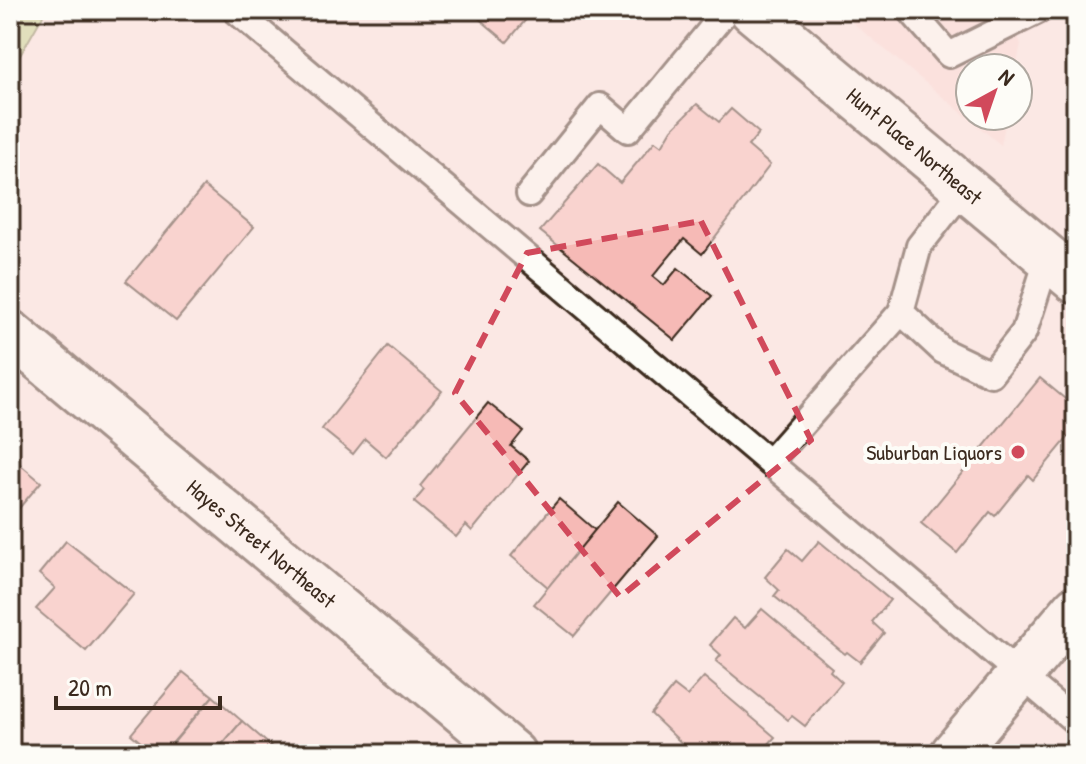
<svg xmlns="http://www.w3.org/2000/svg" width="1086" height="764" viewBox="0 0 1086 764" font-family="'Patrick Hand',sans-serif">
<style>
.built{fill:#fadad6}
.green{fill:#c2d68c;stroke:#7e8055;stroke-width:2}
.building{fill:#f6bab6;stroke:#3b2a1e;stroke-width:2}
.lines{fill:none;stroke-linecap:round;stroke-linejoin:round}
.service-casing{stroke:#3b2a1e;stroke-width:30}
.minor-casing{stroke:#3b2a1e;stroke-width:50}
.service{stroke:#fdfcf7;stroke-width:24}
.minor{stroke:#fdfcf7;stroke-width:44}
.marked{fill:none;stroke:#d1495b;stroke-width:6;stroke-dasharray:16 10;stroke-linejoin:round}
.poi-dot{fill:#d1495b;stroke:#fdfcf7;stroke-width:3}
.labels{text-anchor:middle;stroke-width:8;stroke-linejoin:round;paint-order:stroke}
.street-label{font-size:22px;fill:#3b2a1e;stroke:#fdfcf7}
.poi-label{font-size:22px;fill:#3b2a1e;stroke:#fdfcf7;text-anchor:end}
</style>
<rect width="100%" height="100%" fill="#fbe8e4"/>
<filter id="ink" filterUnits="userSpaceOnUse"><feTurbulence type="fractalNoise" baseFrequency=".0125" numOctaves="2"/><feDisplacementMap in="SourceGraphic" scale="16" xChannelSelector="R" yChannelSelector="G"/><feConvolveMatrix kernelMatrix="1 2 1 2 8 2 1 2 1" color-interpolation-filters="sRGB"/></filter>
<g filter="url(#ink)">
<path class="built" d="M 837,10 L 1007,10 L 1021,44 L 1016,68 L 970,68 L 970,116 L 1007,116 L 1001,145 Z"/>
<path class="green" d="M 10,10 L 46,10 L 10,73 Z"/>
<g class="building">
<path d="M 483,10 L 534,10 L 507,42 L 477,17 Z"/>
<path d="M 697,104 L 719,122 L 731,109 L 759,133 L 748,146 L 770,165 L 702,254 L 684,239 L 653,276 L 664,285 L 678,268 L 712,296 L 675,340 L 540,231 L 598,164 L 620,183 L 655,141 L 662,146 L 672,129 Z"/>
<path d="M 204,186 L 254,227 L 176,321 L 126,281 Z"/>
<path d="M 388,346 L 442,391 L 386,457 L 365,439 L 353,454 L 322,429 Z"/>
<path d="M 1040,378 L 1076,408 L 1076,428 L 1033,480 L 1028,475 L 995,516 L 990,512 L 957,553 L 921,523 Z"/>
<path d="M 488,403 L 523,431 L 511,446 L 529,461 L 472,531 L 466,525 L 456,537 L 414,502 L 424,490 L 420,486 Z"/>
<path d="M 10,456 L 41,482 L 10,519 Z"/>
<path d="M 559,499 L 596,531 L 549,588 L 511,556 Z"/>
<path d="M 618,502 L 658,536 L 574,636 L 534,604 Z"/>
<path d="M 66,541 L 134,594 L 86,651 L 36,609 L 55,588 L 39,574 Z"/>
<path d="M 819,541 L 890,600 L 872,622 L 884,633 L 860,662 L 847,652 L 845,654 L 774,596 L 779,590 L 765,577 L 788,549 L 802,561 Z"/>
<path d="M 762,609 L 832,668 L 830,671 L 842,682 L 805,726 L 792,716 L 788,720 L 716,661 L 721,655 L 710,645 L 733,618 L 745,628 Z"/>
<path d="M 183,672 L 213,696 L 163,754 L 155,754 L 131,734 Z"/>
<path d="M 704,677 L 775,737 L 760,754 L 693,754 L 651,714 L 674,686 L 687,696 Z"/>
<path d="M 213,696 L 242,721 L 214,754 L 164,754 Z"/>
<path d="M 242,721 L 271,746 L 264,754 L 214,754 Z"/>
</g>
<g class="lines">
<g class="service-casing">
<g id="service">
<path d="M 235,10 L 1076,722"/>
<path d="M 910,10 L 949,55 L 1040,10"/>
<path d="M 965,187 L 919,246 L 901,312 L 943,351 L 991,374 L 1024,332 L 1048,257"/>
<path d="M 529,194 L 600,106 L 628,130 L 727,10"/>
<path d="M 769,462 L 901,312"/>
</g>
</g>
<g class="minor-casing">
<g id="minor">
<path id="s1" d="M 752,10 L 1076,281"/>
<path id="s2" d="M 10,333 L 513,754"/>
<path d="M 953,754 L 1076,608"/>
</g>
</g>
<use href="#service" class="service"/>
<use href="#minor" class="minor"/>
</g>
</g>
<path d="M0 0H1086V764H0ZM 701,221 L 811,440 L 620,597 L 455,393 L 527,253 Z" fill="#fbe8e4" fill-opacity=".55" fill-rule="evenodd"/>
<path class="marked" d="M 701,221 L 811,440 L 620,597 L 455,393 L 527,253 Z"/>
<circle class="poi-dot" cx="1018" cy="452" r="8"/>
<g class="labels">
<g class="street-label">
<text dy="8" stroke="none"><textPath href="#s1" startOffset="212">Hunt Place Northeast</textPath></text>
<text dy="8" stroke="none"><textPath href="#s2" startOffset="328">Hayes Street Northeast</textPath></text>
</g>
<g class="poi-label">
<text x="1002" y="460">Suburban Liquors</text>
</g>
</g>
<rect width="1086" height="764" fill="none" stroke="#fdfcf7" stroke-width="40"/>
<rect x="20" y="20" width="1046" height="724" fill="none" stroke="#3b2a1e" stroke-width="3" filter="url(#ink)"/>
<g transform="translate(994 92) rotate(40)"><circle r="38" fill="#fdfcf7" stroke="#afa8a0" stroke-width="2"/>
<path d="M0-6L14 30L0 20L-14 30Z" fill="#d1495b"/>
<text y="-12" font-size="22" font-weight="bold" text-anchor="middle" fill="#3b2a1e">N</text>
</g>
<path d="M56 696v12h164v-12" fill="none" stroke="#3b2a1e" stroke-width="4"/>
<text x="68" y="696" font-size="24" fill="#3b2a1e" stroke="#fdfcf7" stroke-width="6" paint-order="stroke">20 m</text>
</svg>
